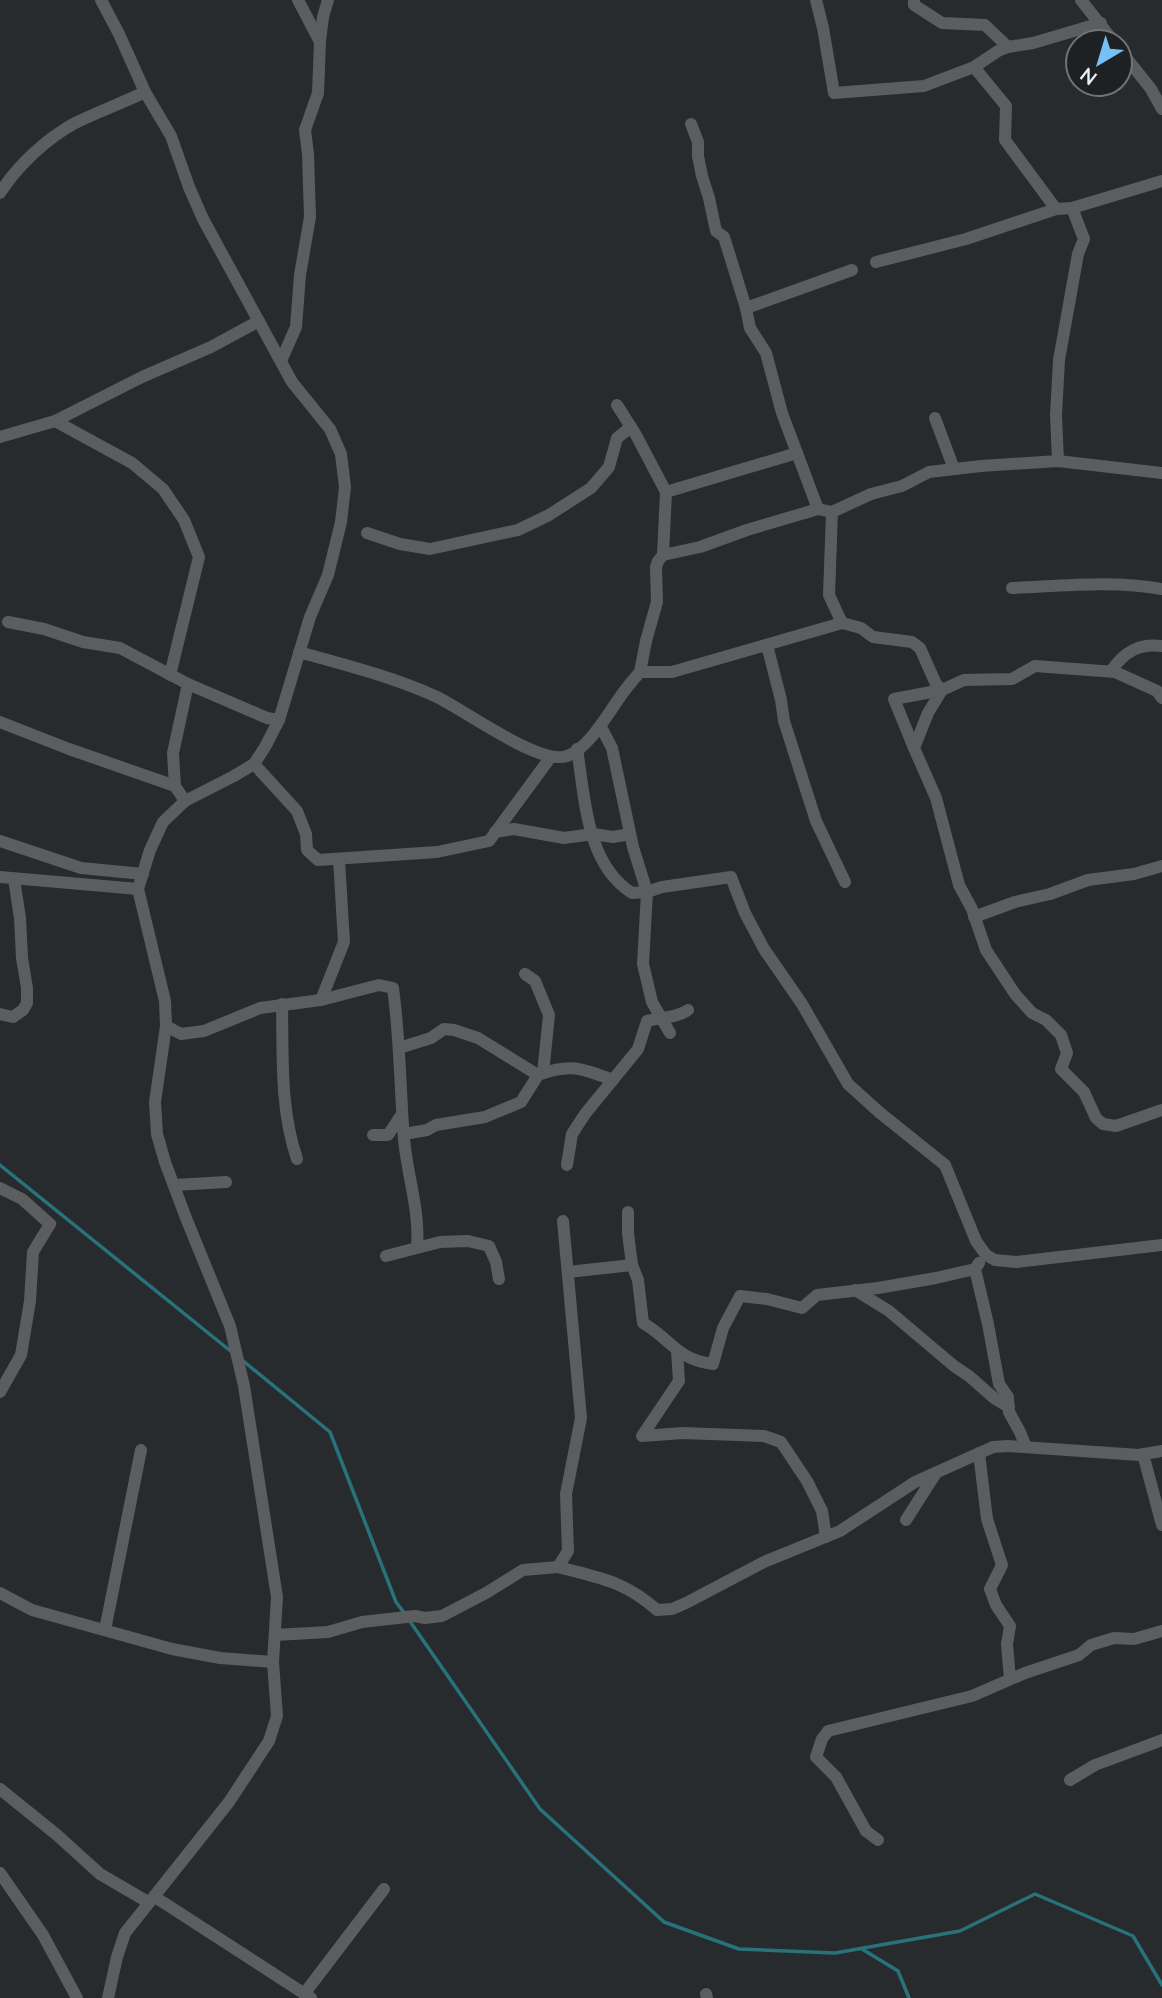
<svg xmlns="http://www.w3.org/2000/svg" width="1162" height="1998" viewBox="0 0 1162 1998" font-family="Lato,sans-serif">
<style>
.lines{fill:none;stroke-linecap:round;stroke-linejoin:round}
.stream{stroke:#28727c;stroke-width:3.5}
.minor{stroke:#5c5d5f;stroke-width:12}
</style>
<rect width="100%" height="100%" fill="#272b2e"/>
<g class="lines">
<g class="stream">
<path d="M 0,1165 L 233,1353"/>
<path d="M 242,1360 L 330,1432 L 396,1602 L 405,1614"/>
<path d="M 409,1620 L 540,1809 L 664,1922 L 739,1949 L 835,1953 L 960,1931 L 1035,1894 L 1133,1936 L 1162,1985"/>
<path d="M 862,1949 L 898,1971 L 909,1998"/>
</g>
<g class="minor">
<path d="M 101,0 L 119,34 L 145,92 L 171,136 L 189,187 L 203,219 L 292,382 L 330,429 L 341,454 L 345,487 L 341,522 L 328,575 L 310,617 L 279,720 L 265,747 L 254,764 L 234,776 L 185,801 L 163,822 L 150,850 L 138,889 L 165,1001 L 166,1026 L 155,1102 L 157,1134 L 165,1162 L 186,1218 L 230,1326 L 244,1386 L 277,1597 L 273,1662 L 277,1716 L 269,1741 L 229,1802 L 125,1933 L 117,1957 L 108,1998"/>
<path d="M 816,0 L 823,28 L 834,93 L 924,86 L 974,67 L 1006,106 L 1005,140 L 1056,209"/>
<path d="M 914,0 L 914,5 L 942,23 L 985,25 L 1008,47"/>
<path d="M 1081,0 L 1114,42"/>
<path d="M 320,41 L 323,17 L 328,0"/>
<path d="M 1120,50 L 1151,89 L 1162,109"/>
<path d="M 974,67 L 998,51 L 1008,47 L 1033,43 L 1101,23"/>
<path d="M 691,124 L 698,142 L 698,156 L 702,176 L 709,198 L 716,231 L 724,237 L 746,308 L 852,270"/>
<path d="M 0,193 C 18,165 46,139 75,123 C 98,112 122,103 145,92"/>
<path d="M 876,262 L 966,239 L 1056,209 L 1072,208 L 1162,181"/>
<path d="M 746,308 L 750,328 L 766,353 L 782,413 L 818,509"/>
<path d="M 281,361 L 296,327 L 300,275 L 310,217 L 308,154 L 305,130 L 318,93 L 320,42 L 298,0"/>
<path d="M 617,405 L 636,435 L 666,492"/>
<path d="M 935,418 L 954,469"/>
<path d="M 55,421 L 132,463 L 163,489 L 184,520 L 199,557 L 170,675"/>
<path d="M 0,437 L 55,421 L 142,377 L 211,347 L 259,321"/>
<path d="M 1058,461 L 1056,415 L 1059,360 L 1078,254 L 1084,239 L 1072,208"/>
<path d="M 832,512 L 829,595 L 842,623"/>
<path d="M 367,533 L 400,544 L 430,549 L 518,530 L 549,515 L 591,488 L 609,467 L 617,438 L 631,427"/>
<path d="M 663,555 L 666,492 L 797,453"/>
<path d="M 1012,588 C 1060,586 1115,580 1162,589"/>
<path d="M 8,622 L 44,629 L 83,642 L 120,648 L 188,684 L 267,718 L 279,720"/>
<path d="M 767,645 L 781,700 L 784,721 L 816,821 L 845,882"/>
<path d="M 299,652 C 346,665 393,677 437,697 C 464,710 540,766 567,756 C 588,749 608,714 620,697 C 626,688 633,680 640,672 L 672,672 L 842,623 L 861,628 L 873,637 L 912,642 L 920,648 L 936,684 L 942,690 L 964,680 L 1012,679 L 1035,666 L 1115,672 L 1157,691 L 1162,698"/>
<path d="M 640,672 L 646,641 L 657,602 L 656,567 L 658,561 L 663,555 L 700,547 L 747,530 L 818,509 L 832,512 L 871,494 L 902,486 L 929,472 L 981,466 L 1058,461 L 1162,473"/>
<path d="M 1115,672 L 1111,671 C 1124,652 1139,643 1162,646"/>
<path d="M 942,690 L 928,713 L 914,748 L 936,798 L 959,885 L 972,909 L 986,950 L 1015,994 L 1032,1013 L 1046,1020 L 1061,1035 L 1067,1053 L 1061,1069 L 1084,1092 L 1096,1118 L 1103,1124 L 1116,1126 L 1162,1110"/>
<path d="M 0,722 L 69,749 L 175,786 L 185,801"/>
<path d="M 601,727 L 612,748 L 633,847 L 647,892 L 643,964 L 652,1002 L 670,1033"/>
<path d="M 914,748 L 894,699 L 942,690"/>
<path d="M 577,749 C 585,798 586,864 632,893 L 647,892 L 662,887 L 731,877 L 745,913 L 764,949 L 802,1004 L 848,1084 L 879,1112 L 945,1165 L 976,1241 L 986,1255 L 995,1260 L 1016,1262 L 1162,1245"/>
<path d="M 254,764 L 297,811 L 306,834 L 307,850 L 318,860 L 437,852 L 489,841 L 550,758"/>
<path d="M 175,786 L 173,753 L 188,684"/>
<path d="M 495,832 L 514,829 L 564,838 L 593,834 L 613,837 L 630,834"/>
<path d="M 0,841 L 81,868 L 143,874"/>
<path d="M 0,877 L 138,889"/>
<path d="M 974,917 L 1015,902 L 1050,894 L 1088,880 L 1134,874 L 1162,866"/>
<path d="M 525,974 L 535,981 L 549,1015 L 543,1073"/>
<path d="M 321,1000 L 344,942 L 339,860"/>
<path d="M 282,1004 C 283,1057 280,1109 297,1159"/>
<path d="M 0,1014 L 13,1017 L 23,1010 L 27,1003 L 27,988 L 22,958 L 20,918 L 14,879"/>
<path d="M 166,1026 L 181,1034 L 204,1031 L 260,1008 L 321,1000 L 379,985 L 393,988 C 400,1038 400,1089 404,1139 C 407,1175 420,1210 417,1247"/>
<path d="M 399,1048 L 431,1038 L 444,1029 L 454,1030 L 478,1038 L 538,1075"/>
<path d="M 404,1134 L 427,1130 L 436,1125 L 485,1117 L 521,1102 L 538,1075 C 570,1063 582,1068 613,1080"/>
<path d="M 373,1135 L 388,1135 L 402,1114"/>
<path d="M 567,1165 L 572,1134 L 585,1114 L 638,1049 L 647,1021 C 660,1017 677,1018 688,1010"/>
<path d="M 174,1185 L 226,1182"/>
<path d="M 0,1188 L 22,1199 L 50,1224 L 33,1252 L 30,1301 L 21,1355 L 0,1392"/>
<path d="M 628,1212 L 628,1233 L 632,1265"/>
<path d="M 563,1221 L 581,1418 L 566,1494 L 568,1551 L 558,1567 C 599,1578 625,1581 657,1610 L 672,1609 L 686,1603 L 764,1562 L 840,1531 L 915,1482 L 993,1447 L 1008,1446 L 1139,1455 L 1162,1451"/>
<path d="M 386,1256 L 440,1242 L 468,1241 L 489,1246 L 496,1262 L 499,1279"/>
<path d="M 979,1263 L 975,1269 L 988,1324 L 999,1384 L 1008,1397 L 1009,1412 L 1020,1432 L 1026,1447"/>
<path d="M 568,1272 L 632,1265 L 638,1280 L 643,1323 C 671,1339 677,1360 713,1364 L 723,1328 L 740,1296 L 767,1299 L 802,1308 L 817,1295 L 878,1288 L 936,1278 L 975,1269"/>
<path d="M 855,1290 L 889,1311 L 954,1366 L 969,1376 L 994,1398 L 1009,1407"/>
<path d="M 677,1351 L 679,1381 L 642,1436 L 683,1433 L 764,1436 L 781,1442 L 807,1481 L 822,1511 L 826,1537"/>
<path d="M 979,1453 L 987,1519 L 1002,1565 L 990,1589 L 996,1605 L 1010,1626 L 1007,1644 L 1010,1679"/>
<path d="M 1143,1454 L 1162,1525"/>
<path d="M 906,1520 L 936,1473"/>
<path d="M 0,1593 L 32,1610 L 172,1649 L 220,1658 L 273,1662"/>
<path d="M 105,1630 L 141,1450"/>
<path d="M 275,1635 L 328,1632 L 362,1622 L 415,1616 L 425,1618 L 442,1616 L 486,1593 L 523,1570 L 558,1567"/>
<path d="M 1070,1780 L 1095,1765 L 1162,1740"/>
<path d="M 0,1789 L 57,1835 L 100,1874 L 148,1902"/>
<path d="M 878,1840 L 866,1831 L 836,1777 L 816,1757 L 822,1739 L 828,1731 L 972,1696 L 1025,1673 L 1079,1655 L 1091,1645 L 1114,1638 L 1134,1639 L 1162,1631"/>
<path d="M 0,1873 L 43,1935 L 77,1998"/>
<path d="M 155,1897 L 311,1998"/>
<path d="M 304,1994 L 384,1889"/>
<path d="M 706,1994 L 707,1998"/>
</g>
</g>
<g transform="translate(1099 63) rotate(218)"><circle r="33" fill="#1d2124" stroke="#707476" stroke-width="2"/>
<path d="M0-5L12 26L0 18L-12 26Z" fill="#76c0f7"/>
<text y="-10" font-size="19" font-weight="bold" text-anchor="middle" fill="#edf0f2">N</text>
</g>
</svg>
